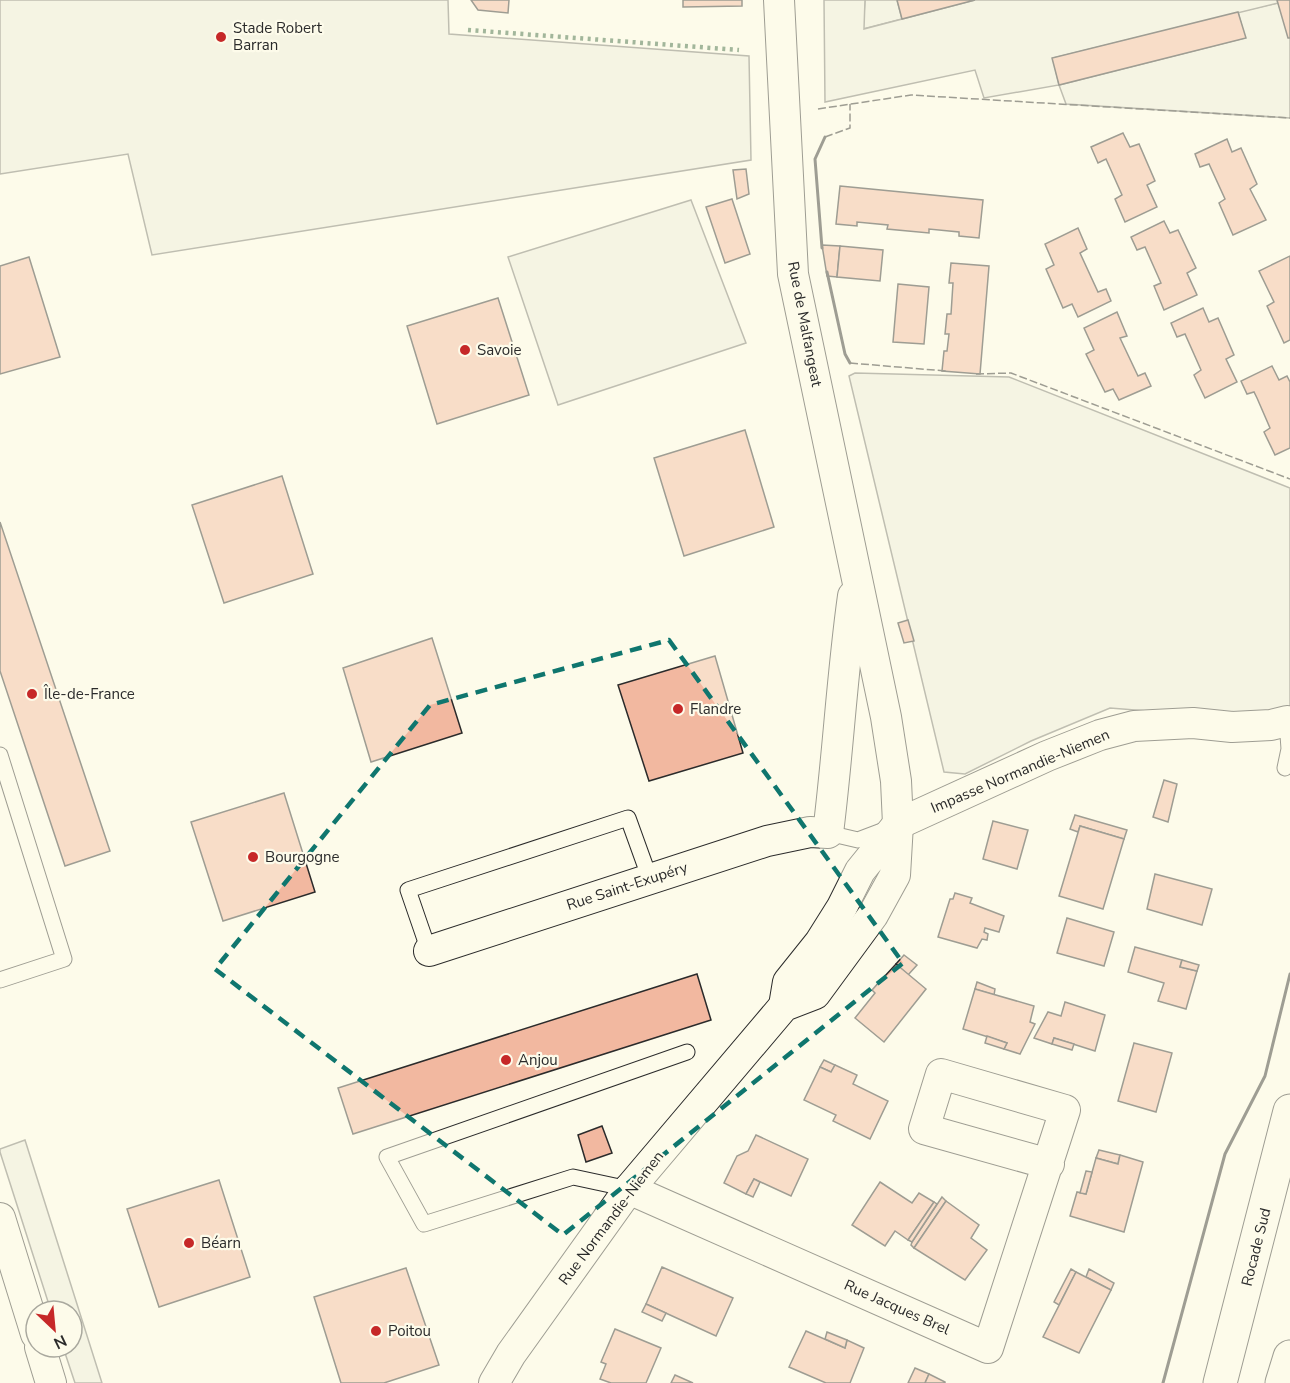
<svg xmlns="http://www.w3.org/2000/svg" width="1290" height="1383" viewBox="0 0 1290 1383" font-family="'Nunito Sans',sans-serif">
<style>
.green{fill:#ecebdb;stroke:#74746e;stroke-width:1.5}
.parking{fill:#eceadb;stroke:#74746e;stroke-width:1.5}
.building{fill:#f2b8a0;stroke:#2b2b2b;stroke-width:1.5}
.lines{fill:none;stroke-linecap:round;stroke-linejoin:round}
.service-casing{stroke:#2b2b2b;stroke-width:17}
.minor-casing{stroke:#2b2b2b;stroke-width:32}
.trunk-casing{stroke:#2b2b2b;stroke-width:35}
.service{stroke:#fdfbea;stroke-width:15}
.minor{stroke:#fdfbea;stroke-width:30}
.trunk{stroke:#fdfbea;stroke-width:33}
.hedge{stroke:#34623c;stroke-width:4.5;stroke-dasharray:3 4.5;stroke-linecap:butt}
.fence{stroke:#2b2b2b;stroke-width:1.5;stroke-dasharray:8 3;stroke-linecap:butt}
.wall{stroke:#2b2b2b;stroke-width:3}
.marked{fill:none;stroke:#0f766e;stroke-width:4.5;stroke-dasharray:12 8;stroke-linejoin:round}
.poi-dot{fill:#c62828;stroke:#fdfbea;stroke-width:2}
.labels{text-anchor:middle;stroke-width:4.5;stroke-linejoin:round;paint-order:stroke}
.poi-label{font-size:15px;fill:#2b2b2b;stroke:#fdfbea;text-anchor:start}
.street-label{font-size:15px;fill:#2b2b2b;stroke:#fdfbea}
</style>
<rect width="100%" height="100%" fill="#fdfbea"/>
<g class="green">
<path d="M 0,0 L 448,0 L 449,34 L 749,56 L 751,160 L 152,255 L 128,154 L 0,174 Z"/>
<path d="M 865,0 L 897,0 L 902,19 L 863,29 Z"/>
<path d="M 1278,3 L 1290,38 L 1290,118 L 1066,104 L 1059,85 L 1245,38 L 1238,12 Z"/>
<path d="M 855,373 L 1009,377 L 1290,488 L 1290,710 L 1223,717 L 1110,708 L 1031,741 L 965,774 L 944,772 L 849,376 Z"/>
</g>
<g class="parking">
<path d="M 824,0 L 865,0 L 864,29 L 975,0 L 1277,0 L 1278,3 L 1053,58 L 1059,85 L 984,98 L 975,70 L 825,102 Z"/>
<path d="M 691,200 L 746,343 L 558,405 L 508,257 Z"/>
<path d="M 25,1140 L 102,1383 L 75,1383 L 63,1347 L 72,1347 L 72,1311 L 51,1311 L 0,1152 L 0,1149 Z"/>
</g>
<g class="building">
<path d="M 471,0 L 509,0 L 508,13 L 478,10 Z"/>
<path d="M 683,0 L 742,0 L 742,6 L 683,7 Z"/>
<path d="M 897,0 L 975,0 L 902,19 Z"/>
<path d="M 1277,0 L 1290,0 L 1290,38 L 1288,38 Z"/>
<path d="M 1238,12 L 1246,38 L 1059,85 L 1052,58 Z"/>
<path d="M 1123,133 L 1130,147 L 1139,144 L 1155,181 L 1147,185 L 1157,207 L 1125,222 L 1115,199 L 1122,195 L 1106,159 L 1098,163 L 1091,147 Z"/>
<path d="M 1227,139 L 1232,152 L 1241,148 L 1257,184 L 1250,189 L 1266,220 L 1233,235 L 1219,203 L 1225,199 L 1209,164 L 1200,167 L 1195,154 Z"/>
<path d="M 746,169 L 749,194 L 737,199 L 733,170 Z"/>
<path d="M 840,186 L 983,200 L 979,238 L 959,236 L 959,232 L 929,229 L 929,233 L 887,229 L 888,225 L 857,222 L 857,226 L 836,224 Z"/>
<path d="M 732,199 L 750,254 L 725,263 L 706,207 Z"/>
<path d="M 1164,221 L 1170,233 L 1178,230 L 1196,268 L 1187,273 L 1197,295 L 1164,310 L 1154,286 L 1161,283 L 1145,247 L 1137,250 L 1131,237 Z"/>
<path d="M 1078,228 L 1087,249 L 1080,253 L 1098,292 L 1106,289 L 1111,301 L 1078,317 L 1072,304 L 1063,308 L 1046,269 L 1054,265 L 1045,244 Z"/>
<path d="M 822,245 L 840,246 L 837,277 L 827,276 Z"/>
<path d="M 840,246 L 883,250 L 880,281 L 837,277 Z"/>
<path d="M 1290,256 L 1290,340 L 1284,343 L 1267,306 L 1274,302 L 1259,271 Z"/>
<path d="M 29,257 L 60,357 L 0,374 L 0,266 Z"/>
<path d="M 951,263 L 989,266 L 980,374 L 942,371 L 944,351 L 947,351 L 949,334 L 945,334 L 947,314 L 951,314 L 953,283 L 949,283 Z"/>
<path d="M 898,284 L 929,287 L 924,344 L 893,342 Z"/>
<path d="M 498,298 L 529,395 L 437,424 L 407,326 Z"/>
<path d="M 1203,308 L 1209,322 L 1218,318 L 1234,355 L 1226,359 L 1237,382 L 1205,398 L 1194,375 L 1201,370 L 1185,334 L 1177,337 L 1171,323 Z"/>
<path d="M 1117,312 L 1127,336 L 1120,338 L 1138,376 L 1145,373 L 1151,386 L 1119,400 L 1113,389 L 1105,392 L 1086,354 L 1094,350 L 1084,328 Z"/>
<path d="M 1272,366 L 1279,380 L 1287,376 L 1290,382 L 1290,448 L 1275,455 L 1264,432 L 1270,428 L 1257,398 L 1254,392 L 1247,394 L 1241,381 Z"/>
<path d="M 745,430 L 774,527 L 684,556 L 654,458 Z"/>
<path d="M 282,476 L 313,574 L 224,603 L 192,505 Z"/>
<path d="M 0,522 L 110,851 L 65,866 L 0,671 Z"/>
<path d="M 908,620 L 914,641 L 904,643 L 898,623 Z"/>
<path d="M 432,638 L 462,733 L 371,762 L 343,668 Z"/>
<path d="M 715,656 L 743,753 L 649,781 L 618,685 Z"/>
<path d="M 1164,780 L 1177,784 L 1168,822 L 1153,817 Z"/>
<path d="M 284,793 L 315,892 L 223,921 L 191,822 Z"/>
<path d="M 1075,815 L 1127,830 L 1124,839 L 1080,826 L 1078,832 L 1070,829 Z"/>
<path d="M 993,821 L 1028,830 L 1017,869 L 983,859 Z"/>
<path d="M 1080,826 L 1124,839 L 1103,909 L 1059,896 Z"/>
<path d="M 1155,874 L 1212,889 L 1202,925 L 1147,909 Z"/>
<path d="M 955,893 L 972,898 L 970,903 L 1004,916 L 999,932 L 985,928 L 984,932 L 988,934 L 987,940 L 982,939 L 977,948 L 938,937 L 950,899 L 953,899 Z"/>
<path d="M 1067,918 L 1114,932 L 1104,966 L 1057,953 Z"/>
<path d="M 1135,947 L 1182,960 L 1180,967 L 1197,971 L 1186,1009 L 1158,1001 L 1164,983 L 1128,972 Z"/>
<path d="M 904,955 L 917,965 L 908,975 L 896,964 Z"/>
<path d="M 1182,960 L 1199,965 L 1197,971 L 1180,967 Z"/>
<path d="M 896,964 L 926,989 L 884,1042 L 855,1018 L 875,993 L 872,990 Z"/>
<path d="M 697,974 L 711,1020 L 353,1134 L 338,1088 Z"/>
<path d="M 977,982 L 995,989 L 994,995 L 975,989 Z"/>
<path d="M 975,989 L 1034,1006 L 1030,1022 L 1035,1024 L 1020,1054 L 1004,1049 L 1007,1043 L 963,1029 Z"/>
<path d="M 1065,1002 L 1105,1015 L 1095,1051 L 1054,1038 L 1052,1044 L 1034,1038 L 1048,1012 L 1061,1016 Z"/>
<path d="M 987,1036 L 1007,1043 L 1004,1049 L 985,1043 Z"/>
<path d="M 1054,1038 L 1074,1044 L 1072,1050 L 1052,1044 Z"/>
<path d="M 1134,1043 L 1172,1053 L 1156,1112 L 1118,1101 Z"/>
<path d="M 824,1060 L 835,1065 L 831,1072 L 820,1067 Z"/>
<path d="M 835,1065 L 857,1075 L 853,1084 L 888,1101 L 870,1139 L 833,1121 L 836,1115 L 804,1100 L 820,1067 L 831,1072 Z"/>
<path d="M 602,1126 L 612,1153 L 586,1162 L 578,1135 Z"/>
<path d="M 756,1135 L 808,1159 L 791,1196 L 754,1179 L 746,1194 L 724,1183 L 737,1156 L 748,1151 Z"/>
<path d="M 1099,1150 L 1120,1155 L 1118,1164 L 1096,1158 Z"/>
<path d="M 1120,1155 L 1143,1162 L 1124,1232 L 1070,1216 L 1077,1192 L 1086,1194 L 1096,1158 L 1118,1164 Z"/>
<path d="M 1086,1171 L 1092,1172 L 1086,1194 L 1080,1193 Z"/>
<path d="M 754,1179 L 760,1182 L 753,1197 L 746,1194 Z"/>
<path d="M 219,1180 L 250,1277 L 159,1307 L 127,1209 Z"/>
<path d="M 880,1182 L 912,1203 L 919,1193 L 934,1202 L 908,1240 L 895,1231 L 885,1246 L 852,1225 Z"/>
<path d="M 942,1197 L 946,1201 L 914,1248 L 911,1245 L 912,1242 Z"/>
<path d="M 946,1201 L 979,1225 L 971,1238 L 987,1250 L 965,1280 L 914,1248 Z"/>
<path d="M 934,1202 L 937,1204 L 912,1242 L 908,1240 Z"/>
<path d="M 662,1267 L 733,1298 L 716,1336 L 646,1304 Z"/>
<path d="M 406,1268 L 439,1365 L 384,1383 L 341,1383 L 314,1297 Z"/>
<path d="M 1071,1269 L 1076,1272 L 1059,1305 L 1054,1302 Z"/>
<path d="M 1089,1269 L 1114,1283 L 1111,1290 L 1086,1277 Z"/>
<path d="M 1076,1272 L 1111,1290 L 1079,1353 L 1043,1337 Z"/>
<path d="M 646,1304 L 666,1313 L 662,1321 L 642,1312 Z"/>
<path d="M 615,1329 L 661,1348 L 646,1383 L 611,1383 L 600,1379 L 606,1364 L 601,1362 Z"/>
<path d="M 806,1331 L 845,1348 L 847,1340 L 864,1348 L 850,1383 L 826,1383 L 789,1367 Z"/>
<path d="M 827,1332 L 847,1340 L 845,1348 L 825,1339 Z"/>
<path d="M 915,1368 L 929,1374 L 925,1383 L 908,1383 Z"/>
<path d="M 929,1374 L 945,1382 L 945,1383 L 925,1383 Z"/>
<path d="M 675,1375 L 693,1383 L 671,1383 Z"/>
</g>
<g class="lines">
<g class="service-casing">
<g id="service">
<path d="M 0,755 L 64,959 L 0,980"/>
<path d="M 1285,768 L 1289,749 L 1287,721"/>
<path d="M 828,833 L 858,840 L 887,829"/>
<path d="M 429,951 L 408,890 L 628,818 L 650,879"/>
<path d="M 629,1189 L 573,1177 L 424,1224 L 387,1157 L 687,1052"/>
</g>
</g>
<g class="minor-casing">
<g id="minor">
<path d="M 429,951 L 767,841 L 810,832 L 828,833 C 838,754 842,674 853,596"/>
<path d="M 784,1006 L 788,982 L 820,942 L 842,907 L 860,871 L 898,824 L 1047,756 L 1100,735 L 1134,726 L 1193,723 L 1232,727 L 1271,725 L 1287,721"/>
<path d="M 629,1189 L 988,1348 L 1065,1110 L 941,1074 L 924,1129 L 1049,1164"/>
<path d="M 0,1218 L 36,1334"/>
<path d="M 40,1347 L 51,1383"/>
<path d="M 494,1383 L 511,1354 L 629,1189 L 784,1006 L 815,994 L 873,915 L 895,875 L 898,824 L 896,781 L 886,717 L 793,274 L 779,0"/>
</g>
</g>
<g class="trunk-casing">
<g id="trunk">
<path d="M 1220,1383 L 1290,1111"/>
<path d="M 1282,1383 L 1290,1357"/>
</g>
</g>
<use href="#service" class="service"/>
<use href="#minor" class="minor"/>
<use href="#trunk" class="trunk"/>
<path class="hedge" d="M 468,30 L 739,50"/>
<g class="fence">
<path d="M 818,109 L 911,95 L 1290,118"/>
<path d="M 825,137 L 850,128 L 850,104"/>
<path d="M 850,363 L 946,371"/>
<path d="M 976,374 L 1011,373 L 1290,479"/>
</g>
<g class="wall">
<path d="M 822,248 L 815,159 L 825,137"/>
<path d="M 827,272 L 845,354 L 850,363"/>
<path d="M 1163,1383 L 1225,1154 L 1265,1076 L 1290,974"/>
</g>
</g>
<path d="M0 0H1290V1383H0ZM 669,640 L 903,963 L 563,1235 L 215,969 L 430,705 Z" fill="#fdfbea" fill-opacity=".55" fill-rule="evenodd"/>
<path class="marked" d="M 669,640 L 903,963 L 563,1235 L 215,969 L 430,705 Z"/>
<g class="poi-dot">
<circle cx="221" cy="37" r="6"/>
<circle cx="465" cy="350" r="6"/>
<circle cx="32" cy="694" r="6"/>
<circle cx="678" cy="709" r="6"/>
<circle cx="253" cy="857" r="6"/>
<circle cx="506" cy="1060" r="6"/>
<circle cx="189" cy="1243" r="6"/>
<circle cx="376" cy="1331" r="6"/>
</g>
<g class="labels">
<g class="poi-label">
<text x="233" y="33">Stade Robert<tspan x="233" dy="17">Barran</tspan></text>
<text x="477" y="355">Savoie</text>
<text x="44" y="699">Île-de-France</text>
<text x="690" y="714">Flandre</text>
<text x="265" y="862">Bourgogne</text>
<text x="518" y="1065">Anjou</text>
<text x="201" y="1248">Béarn</text>
<text x="388" y="1336">Poitou</text>
</g>
<g class="street-label">
<text transform="translate(805 324) rotate(79)" y="5">Rue de Malfangeat</text>
<text transform="translate(1020 771) rotate(-23)" y="5">Impasse Normandie-Niemen</text>
<text transform="translate(627 886) rotate(-18)" y="5">Rue Saint-Exupéry</text>
<text transform="translate(611 1218) rotate(-53)" y="5">Rue Normandie-Niemen</text>
<text transform="translate(1256 1247) rotate(-76)" y="5">Rocade Sud</text>
<text transform="translate(897 1307) rotate(24)" y="5">Rue Jacques Brel</text>
</g>
</g>
<g transform="translate(54 1329) rotate(154)"><circle r="28" fill="#fdfbea" stroke="#a9a89e" stroke-width="1.5"/>
<path d="M0-4.5L10 22L0 15L-10 22Z" fill="#c62828"/>
<text y="-9" font-size="16" font-weight="bold" text-anchor="middle" fill="#2b2b2b">N</text>
</g>
</svg>
